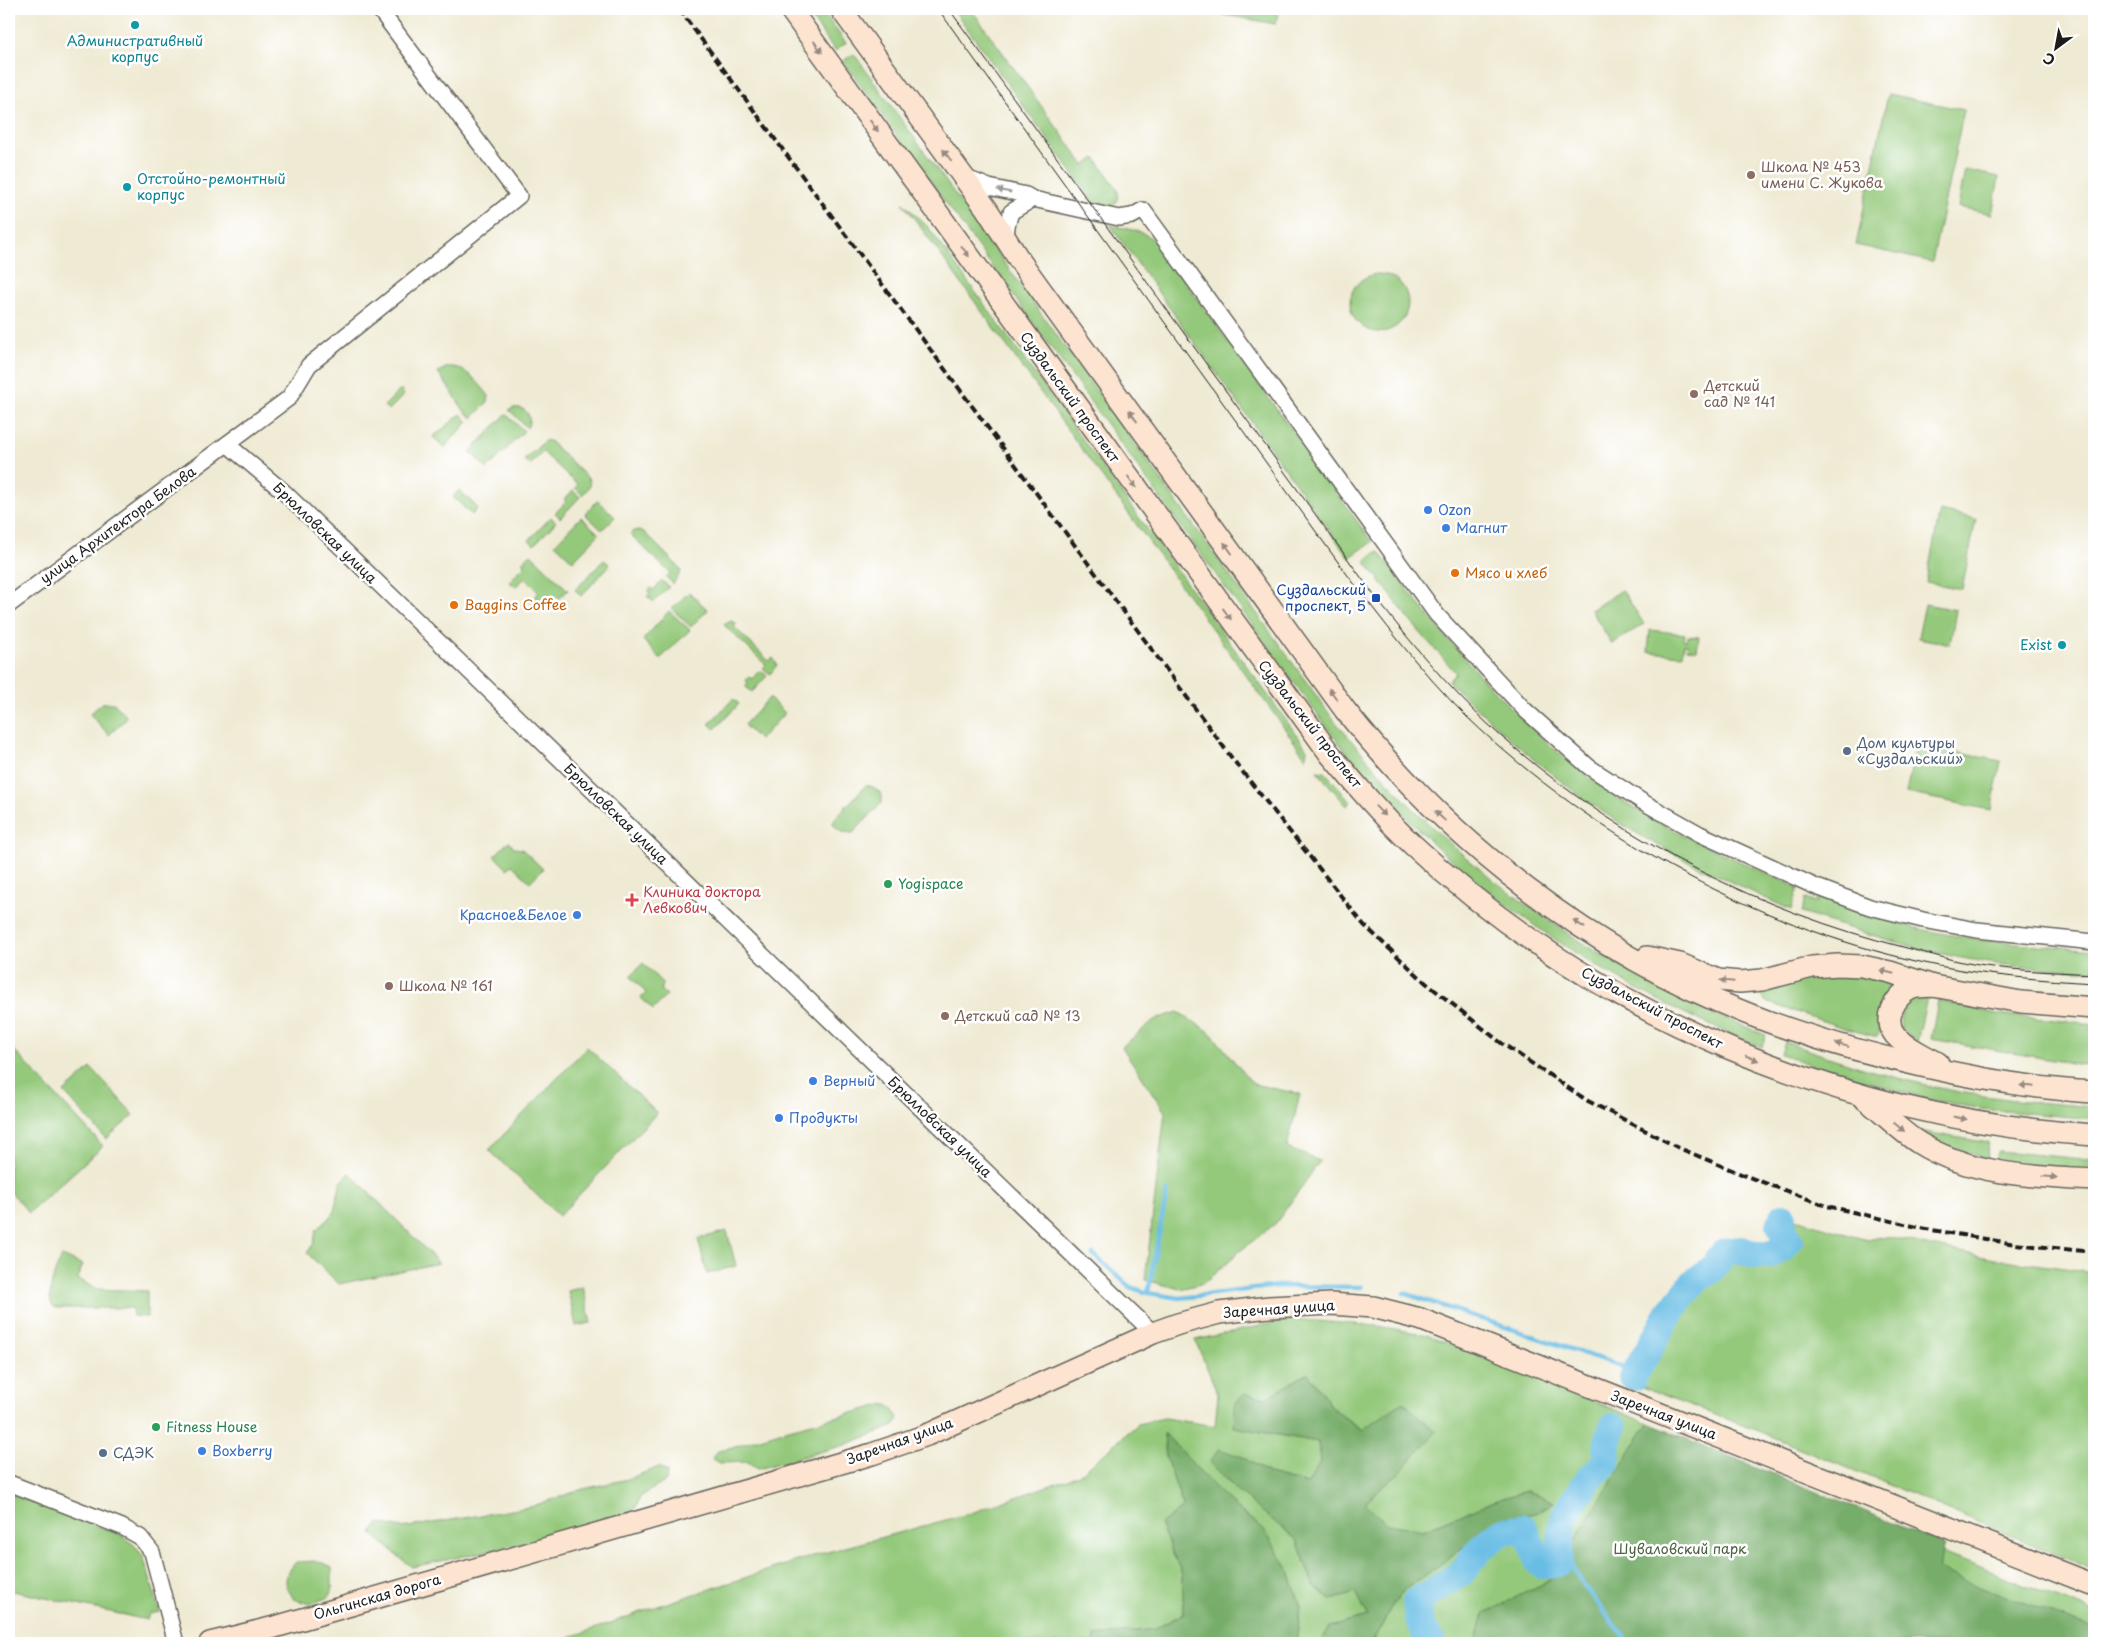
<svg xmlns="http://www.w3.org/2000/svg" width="2103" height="1652" viewBox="0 0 2103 1652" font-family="'Playpen Sans',sans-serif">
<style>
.green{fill:#94c97b;stroke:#58724c}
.forest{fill:#77ad6b;stroke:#4a6444}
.water{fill:#69bde5;stroke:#426c80}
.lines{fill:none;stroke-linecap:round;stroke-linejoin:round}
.stream{stroke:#69bde5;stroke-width:4.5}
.river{stroke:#69bde5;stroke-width:28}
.street-casing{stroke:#66645c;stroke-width:18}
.secondary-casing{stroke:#66645c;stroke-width:24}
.street{stroke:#fff;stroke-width:15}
.secondary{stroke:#fde4d1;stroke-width:21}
.tram{stroke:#1c1c1c;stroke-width:1}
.rail{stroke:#1c1c1c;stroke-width:4;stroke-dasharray:8 4;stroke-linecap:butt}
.oneway{fill:#988a80}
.oneway2{fill:#999}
.culture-dot{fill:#0f9aa8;stroke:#fff;stroke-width:2}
.education-dot{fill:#8d6e63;stroke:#fff;stroke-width:2}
.shop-dot{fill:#3f7fe0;stroke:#fff;stroke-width:2}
.food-dot{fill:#e8710a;stroke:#fff;stroke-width:2}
.transit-dot{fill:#1a4fb4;stroke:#fff;stroke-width:2}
.service-dot{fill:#5c6f8a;stroke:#fff;stroke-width:2}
.leisure-dot{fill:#2e9e5b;stroke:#fff;stroke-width:2}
.health-dot{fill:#e0444e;stroke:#fff;stroke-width:2}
.labels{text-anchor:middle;stroke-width:5;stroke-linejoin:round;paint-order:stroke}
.culture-label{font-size:14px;fill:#0d838f;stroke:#fff}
.education-label{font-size:14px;fill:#785e54;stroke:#fff;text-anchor:start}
.street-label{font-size:14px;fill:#1c1c1c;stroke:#fff}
.shop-label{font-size:14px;fill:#366cbe;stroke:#fff;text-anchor:start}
.food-label{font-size:14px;fill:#c56008;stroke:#fff;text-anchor:start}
.transit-label{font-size:14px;fill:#164399;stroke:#fff;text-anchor:end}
.service-label{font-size:14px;fill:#4e5e75;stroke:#fff;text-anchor:start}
.leisure-label{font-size:14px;fill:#27864d;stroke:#fff;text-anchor:start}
.health-label{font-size:14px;fill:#be3a42;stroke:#fff;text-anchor:start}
.park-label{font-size:14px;fill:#4c6142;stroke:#fff}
</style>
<rect width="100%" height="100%" fill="#fff"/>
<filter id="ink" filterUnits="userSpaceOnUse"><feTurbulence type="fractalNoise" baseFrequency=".02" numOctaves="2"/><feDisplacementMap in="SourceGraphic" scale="10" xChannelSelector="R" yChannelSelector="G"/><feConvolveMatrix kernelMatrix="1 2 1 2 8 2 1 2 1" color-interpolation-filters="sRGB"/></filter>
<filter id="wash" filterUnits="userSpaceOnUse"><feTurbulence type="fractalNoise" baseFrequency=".0096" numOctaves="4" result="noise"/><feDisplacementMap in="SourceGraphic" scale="20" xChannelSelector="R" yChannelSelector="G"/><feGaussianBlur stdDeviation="1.12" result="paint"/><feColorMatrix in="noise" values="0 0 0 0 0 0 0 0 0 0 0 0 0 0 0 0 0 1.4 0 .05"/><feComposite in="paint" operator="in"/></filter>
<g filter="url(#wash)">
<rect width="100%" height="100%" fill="#efead3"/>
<g class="green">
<path d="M 805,9 L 821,9 L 846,43 L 835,51 Z"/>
<path d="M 953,9 L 971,9 L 1084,165 L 1095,158 L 1117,188 C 1122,203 1111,210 1097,207 Z"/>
<path d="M 1225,9 L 1279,9 L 1276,24 L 1224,15 Z"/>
<path d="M 854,54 L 1333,719 C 1364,755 1395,792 1430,825 C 1523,914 1647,989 1766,1035 L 1762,1047 C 1589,979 1438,872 1325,725 L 843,61 Z"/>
<path d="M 1888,94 L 1964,110 L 1932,262 L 1856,245 Z"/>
<path d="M 1965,170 L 1999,177 L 1992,214 L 1958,207 Z"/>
<path d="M 903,203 L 928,227 L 1307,749 L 1306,758 Z"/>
<path d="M 1110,225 C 1127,229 1145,230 1157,243 L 1372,542 L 1349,558 Z"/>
<circle cx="1379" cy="303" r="29"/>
<path d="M 448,367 C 464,365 480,384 489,396 L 488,402 L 472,418 L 465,412 L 438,372 Z"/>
<path d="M 401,389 L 404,395 L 389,410 L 384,406 Z"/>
<path d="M 513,408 C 526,406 533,416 527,428 L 509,410 Z"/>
<path d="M 461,414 L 468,422 L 444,448 L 433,437 Z"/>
<path d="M 506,414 L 524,431 L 487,469 L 470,452 Z"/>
<path d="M 546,440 L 551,442 L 589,479 L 590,486 L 582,495 L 575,488 L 578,485 L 543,452 L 530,465 L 524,460 Z"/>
<path d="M 459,490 L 478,508 L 472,515 L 453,497 Z"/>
<path d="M 573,491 L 580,497 L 560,518 L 555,513 L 566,502 L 564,499 Z"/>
<path d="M 598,500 L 615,517 L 602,530 L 585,514 Z"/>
<path d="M 1940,511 L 1976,519 L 1962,589 L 1926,582 Z"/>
<path d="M 551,517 L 556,522 L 534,545 L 529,540 Z"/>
<path d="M 581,517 L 599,534 L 573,561 L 555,544 Z"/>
<path d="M 639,530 L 644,532 L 679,567 L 681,572 L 673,584 L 666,577 L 670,573 L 630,534 L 633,531 Z"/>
<path d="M 1378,551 C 1444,638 1521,732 1612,794 C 1668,832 1736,859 1798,888 L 1791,910 C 1737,885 1682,860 1631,830 C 1563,789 1505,735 1448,681 L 1456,673 L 1411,622 L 1365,561 Z"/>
<path d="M 531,554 L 568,590 L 559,598 L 556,597 L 541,612 L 531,601 L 539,592 L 525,578 L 515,587 L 509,581 L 525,565 L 522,562 Z"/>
<path d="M 604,560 L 610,565 L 581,596 L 575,590 Z"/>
<path d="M 662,581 L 669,587 L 654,602 L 647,596 L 650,593 L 648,591 L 651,588 L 653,590 Z"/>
<path d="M 1622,590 L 1644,624 L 1612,644 L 1591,610 Z"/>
<path d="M 689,592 L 708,610 L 691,627 L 672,609 Z"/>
<path d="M 1925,604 L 1956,610 L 1950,644 L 1918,638 Z"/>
<path d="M 669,611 L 690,630 L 661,658 L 658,657 L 643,640 Z"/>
<path d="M 731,621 L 737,624 L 734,627 L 769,661 L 773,658 L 777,665 L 770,674 L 763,668 L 766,665 L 724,625 Z"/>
<path d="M 1650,630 L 1685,634 L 1684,640 L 1687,640 L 1688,636 L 1699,637 L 1697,650 L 1687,649 L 1688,645 L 1684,644 L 1683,655 L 1648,652 Z"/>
<path d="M 760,670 L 767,676 L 752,692 L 745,686 L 748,683 L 746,680 L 749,677 L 752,679 Z"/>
<path d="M 769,698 L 785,713 L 759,740 L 744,725 Z"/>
<path d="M 733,699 L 739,704 L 715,729 L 709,724 Z"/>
<path d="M 102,703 L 114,703 L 126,716 L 125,720 L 109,735 L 90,714 Z"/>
<path d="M 1916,745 L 2001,761 L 1991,810 L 1906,793 Z"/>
<path d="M 1317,771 L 1325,772 L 1351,802 L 1347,806 Z"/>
<path d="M 866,785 C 876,787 883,792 882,803 L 853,833 C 843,833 838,832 833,823 L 836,817 Z"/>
<path d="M 509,841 L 514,848 L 522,849 L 543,869 L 530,882 L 512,865 L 507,869 L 494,856 Z"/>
<path d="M 1818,896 C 1852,908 1885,920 1920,929 C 1976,942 2036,944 2094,950 L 2094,971 C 2058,969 2021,968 1984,962 C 1922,952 1861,932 1801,913 L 1805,899 L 1816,903 Z"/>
<path d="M 643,963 L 662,983 L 661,991 L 667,995 L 653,1010 L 641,998 L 646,993 L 630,976 Z"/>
<path d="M 1841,974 L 1875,979 L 1890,985 L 1890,988 C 1885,996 1880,1004 1878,1014 C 1877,1022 1882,1031 1877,1037 L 1844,1028 L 1766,1002 L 1762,995 L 1765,992 L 1802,980 Z"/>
<path d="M 1919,997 L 1927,998 L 1917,1042 L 1901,1029 C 1899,1013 1902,1001 1919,997 Z"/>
<path d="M 1938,1001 L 1997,1014 L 2094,1024 L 2094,1067 L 1931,1039 Z"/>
<path d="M 1178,1012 L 1210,1032 L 1253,1084 L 1300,1094 L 1287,1148 L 1320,1161 L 1276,1223 L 1240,1251 L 1204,1283 L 1180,1289 L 1145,1280 L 1165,1112 L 1122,1047 L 1154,1020 Z"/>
<path d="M 1785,1042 C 1850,1065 1915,1086 1984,1096 C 2020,1101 2057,1104 2094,1107 L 2094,1119 L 1981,1109 L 1929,1099 L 1832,1072 L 1781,1054 Z"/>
<path d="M 9,1045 L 103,1146 L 29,1213 L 9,1190 Z"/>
<path d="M 587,1047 L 657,1113 L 559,1216 L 489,1150 Z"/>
<path d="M 91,1068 L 134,1115 L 106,1139 L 64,1092 Z"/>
<path d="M 1919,1131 L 1989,1143 L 1986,1159 L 1939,1143 Z"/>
<path d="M 1998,1151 L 2094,1160 L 2094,1172 L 1994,1163 Z"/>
<path d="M 350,1173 L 439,1263 L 339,1284 L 307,1253 L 314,1243 L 316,1230 L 333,1214 L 341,1182 Z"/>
<path d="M 1796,1219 L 1867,1240 L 1886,1236 L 1989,1258 L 2094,1272 L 2094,1570 L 1766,1434 L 1639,1386 L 1668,1328 L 1683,1310 L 1697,1287 L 1710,1279 L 1739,1257 C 1764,1258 1786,1263 1805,1241 L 1796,1227 Z"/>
<path d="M 727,1231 L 736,1266 L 707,1274 L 698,1239 Z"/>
<path d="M 62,1256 L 83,1265 L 77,1279 L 97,1289 L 147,1291 L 147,1317 L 133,1316 L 132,1308 L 56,1308 L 53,1307 C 45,1294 56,1269 62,1256 Z"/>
<path d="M 583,1287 L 591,1323 L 576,1326 L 568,1291 Z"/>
<path d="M 1292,1319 L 1378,1326 L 1428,1335 L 1648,1423 L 1643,1433 L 2094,1612 L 2094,1643 L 1373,1643 L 1390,1609 L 1404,1590 L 1477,1537 L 1508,1517 L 1536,1513 L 1554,1502 L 1526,1491 L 1494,1501 L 1423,1530 L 1387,1524 L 1364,1503 L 1397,1475 L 1403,1403 L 1363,1430 L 1335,1411 L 1308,1373 L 1267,1398 L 1234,1427 L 1318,1442 L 1320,1462 L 1308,1484 L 1272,1475 L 1242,1457 L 1222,1477 L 1297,1540 L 1313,1585 L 1331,1600 L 1356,1593 L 1369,1617 L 1347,1622 L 1323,1639 L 1325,1643 L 1296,1643 L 1301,1607 L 1288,1569 L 1266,1532 L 1225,1498 L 1164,1434 L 1166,1458 L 1184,1509 L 1160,1524 L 1182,1574 L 1184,1613 L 1155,1629 L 1095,1636 L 1094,1643 L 554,1643 L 664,1604 L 809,1557 L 968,1514 L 1079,1475 L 1138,1424 L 1164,1418 L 1215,1426 L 1218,1394 L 1195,1340 Z"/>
<path d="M 886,1404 L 893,1409 L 899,1420 L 894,1426 L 845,1445 L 758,1469 L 748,1462 L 720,1463 L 713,1459 L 716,1452 L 789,1429 Z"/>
<path d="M 659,1467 L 667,1472 L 666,1481 L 640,1497 L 636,1508 L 621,1516 L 531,1542 L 412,1567 C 398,1557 386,1545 372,1534 L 379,1523 L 402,1528 L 530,1507 L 583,1489 L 628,1479 Z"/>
<path d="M 9,1493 L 121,1535 L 134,1545 L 143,1556 L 160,1612 L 149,1614 L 147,1620 L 9,1590 Z"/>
<path d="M 319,1561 L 332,1568 L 332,1588 L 329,1597 L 310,1604 L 294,1599 C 283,1583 283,1577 296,1562 Z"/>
</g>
<g class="forest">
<path d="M 1308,1373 L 1335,1411 L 1362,1430 L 1403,1402 L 1436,1432 L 1397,1475 L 1364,1503 L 1387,1524 L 1423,1530 L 1494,1501 L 1526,1491 L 1554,1502 L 1536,1513 L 1508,1517 L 1477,1537 L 1404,1590 L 1390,1609 L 1373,1643 L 1325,1643 L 1322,1639 L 1330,1627 L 1368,1617 L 1356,1593 L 1331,1600 L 1313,1584 L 1297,1540 L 1238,1492 L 1210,1462 L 1219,1449 L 1242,1457 L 1272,1475 L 1308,1484 L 1320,1462 L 1318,1442 L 1234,1427 L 1235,1403 L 1245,1394 L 1267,1398 Z"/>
<path d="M 1648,1423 L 1946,1545 L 1938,1568 L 1959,1580 L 2094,1629 L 2094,1643 L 1474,1643 L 1485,1613 L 1550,1580 Z"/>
<path d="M 1164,1433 L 1225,1498 L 1266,1532 L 1288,1569 L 1301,1607 L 1296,1643 L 1094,1643 L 1095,1636 L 1155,1629 L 1184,1613 L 1182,1574 L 1160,1524 L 1184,1508 L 1166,1458 Z"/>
</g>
<path class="water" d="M 1780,1216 L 1785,1218 L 1784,1226 L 1794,1236 L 1790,1243 L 1783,1248 L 1782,1243 L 1785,1239 L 1775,1224 Z"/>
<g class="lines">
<g class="stream">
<path d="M 1093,1254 L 1130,1287 L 1148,1293 L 1167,1191"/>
<path d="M 1148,1293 L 1180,1298 L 1278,1286 L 1362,1287"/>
<path d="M 1404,1293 L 1636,1371"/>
<path d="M 1560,1549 L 1589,1593 L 1625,1637 L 1627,1643"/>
</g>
<g class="river">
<path d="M 1633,1377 L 1669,1314 L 1695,1281 L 1713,1268 L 1725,1252 L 1741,1250 L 1755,1255 L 1770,1255 L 1783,1248 L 1789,1240 L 1780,1225 L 1783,1217"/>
<path d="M 1432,1643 L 1420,1623 L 1416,1602 L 1461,1573 L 1482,1547 L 1501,1532 L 1524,1528 L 1541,1565 L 1559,1563 L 1563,1518 L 1586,1482 L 1606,1462 L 1608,1442 L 1613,1427"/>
</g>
</g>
</g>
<g filter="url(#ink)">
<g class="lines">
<g class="street-casing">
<g id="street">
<path d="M 964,177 L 989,187 L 1026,195 L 1033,199 L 1011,212 L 1007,226 L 1006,239"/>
<path d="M 1033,199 L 1119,218 L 1132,216 L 1143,210 L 1437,615 L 1525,710 L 1589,767 L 1643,802 L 1700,834 L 1814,886 L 1870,907 L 1923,920 L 1977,930 L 2094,942"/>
<path d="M 227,444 L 284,492 L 1153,1333"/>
<path d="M 9,605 L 289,398 L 309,365 L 519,196 L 379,9"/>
<path d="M 9,1483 L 122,1527 L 140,1537 L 152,1552 L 176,1643"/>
</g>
</g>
<g class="secondary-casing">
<g id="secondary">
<path d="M 790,9 L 1330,754 C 1356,785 1383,817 1413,845 C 1597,1016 1844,1119 2094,1135"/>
<path d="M 841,9 L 986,208 L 1020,261 L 1345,710 C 1450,843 1593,954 1751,1015 C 1807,1037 1865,1053 1922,1066 C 1979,1079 2036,1089 2094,1092"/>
<path d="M 1647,957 L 1680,964 L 1718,980 L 1740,982 L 1762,980 L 1812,967 L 1838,965 L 1862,966 L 1890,972 L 1933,986 L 2021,1002 L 2094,1008"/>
<path d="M 1933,986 C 1926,987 1916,986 1910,989 C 1894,997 1883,1020 1895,1035 C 1906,1047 1923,1055 1938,1063"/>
<path d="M 1865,1099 C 1883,1113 1900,1131 1919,1143 C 1970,1175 2036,1177 2094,1180"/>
<path d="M 210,1643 L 275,1627 L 872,1454 L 927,1435 L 1153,1333 L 1178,1324 L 1219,1313 L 1269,1307 L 1331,1304 L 1373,1307 L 1420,1319 L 2094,1585"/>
</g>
</g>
<use href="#street" class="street"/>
<use href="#secondary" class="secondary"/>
<g class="tram">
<path d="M 938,9 L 1343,569 C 1382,620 1421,672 1467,717 C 1596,840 1763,931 1939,966 C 1990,976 2042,980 2094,983"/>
<path d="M 949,9 L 1376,598 C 1418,652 1463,705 1516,749 C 1628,844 1761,911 1903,947 C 1930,954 1957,962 1985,966 C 2021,971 2058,972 2094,974"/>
</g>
<path class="rail" d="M 679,9 L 1234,761 L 1364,925 L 1426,983 L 1500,1042 L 1588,1101 L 1679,1148 L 1746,1176 L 1827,1206 L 1926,1229 L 2015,1244 L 2094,1252"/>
</g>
<defs><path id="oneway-solid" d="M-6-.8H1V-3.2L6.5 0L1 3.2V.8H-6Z" transform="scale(1.25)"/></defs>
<g class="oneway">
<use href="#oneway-solid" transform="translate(818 47) rotate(54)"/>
<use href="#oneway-solid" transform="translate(874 126) rotate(54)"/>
<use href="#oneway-solid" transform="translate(947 155) rotate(-127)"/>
<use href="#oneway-solid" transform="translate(965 251) rotate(54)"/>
<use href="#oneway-solid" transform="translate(1133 416) rotate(-126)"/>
<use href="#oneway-solid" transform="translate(1132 482) rotate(54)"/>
<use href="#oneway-solid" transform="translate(1228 548) rotate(-126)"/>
<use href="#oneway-solid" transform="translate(1227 614) rotate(54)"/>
<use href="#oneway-solid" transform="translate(1333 694) rotate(-126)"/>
<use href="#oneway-solid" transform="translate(1380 811) rotate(46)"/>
<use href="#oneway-solid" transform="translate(1440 816) rotate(-137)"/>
<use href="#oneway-solid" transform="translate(1579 924) rotate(-146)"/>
<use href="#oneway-solid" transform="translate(1887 972) rotate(-166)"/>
<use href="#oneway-solid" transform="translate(1727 981) rotate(-175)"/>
<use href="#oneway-solid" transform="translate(1842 1045) rotate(-164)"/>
<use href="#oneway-solid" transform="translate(1752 1058) rotate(21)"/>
<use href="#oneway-solid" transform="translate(2027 1086) rotate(-174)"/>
<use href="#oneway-solid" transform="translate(1960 1118) rotate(11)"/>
<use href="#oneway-solid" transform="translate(1899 1127) rotate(39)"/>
<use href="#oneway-solid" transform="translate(2050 1177) rotate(5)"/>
</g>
<use class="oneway2" href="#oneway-solid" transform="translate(1004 191) rotate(-168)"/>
</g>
<g class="culture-dot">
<circle cx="135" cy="25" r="5"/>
<circle cx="127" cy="187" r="5"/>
<circle cx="2062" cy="645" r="5"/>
</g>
<g class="education-dot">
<circle cx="1751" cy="175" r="5"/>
<circle cx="1694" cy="394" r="5"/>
<circle cx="389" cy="986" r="5"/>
<circle cx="945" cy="1016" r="5"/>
</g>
<g class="shop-dot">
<circle cx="1428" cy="510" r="5"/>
<circle cx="1446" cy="528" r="5"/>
<circle cx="577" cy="915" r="5"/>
<circle cx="813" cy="1081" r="5"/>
<circle cx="779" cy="1118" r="5"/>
<circle cx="202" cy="1451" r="5"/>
</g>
<g class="food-dot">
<circle cx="1455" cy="573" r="5"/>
<circle cx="454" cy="605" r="5"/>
</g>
<rect class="transit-dot" x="1371" y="593" width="10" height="10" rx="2.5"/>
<g class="service-dot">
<circle cx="1847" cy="751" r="5"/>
<circle cx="103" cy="1453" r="5"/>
</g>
<g class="leisure-dot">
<circle cx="888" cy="884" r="5"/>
<circle cx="156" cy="1427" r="5"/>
</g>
<path class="health-dot" d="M629.5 892.5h5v5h5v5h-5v5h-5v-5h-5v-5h5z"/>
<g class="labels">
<g class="culture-label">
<text x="135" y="46">Административный<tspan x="135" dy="16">корпус</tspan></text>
<text x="137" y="184" text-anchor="start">Отстойно-ремонтный<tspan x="137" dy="16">корпус</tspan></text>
<text x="2052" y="650" text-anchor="end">Exist</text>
</g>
<g class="education-label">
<text x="1761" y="172">Школа № 453<tspan x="1761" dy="16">имени С. Жукова</tspan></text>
<text x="1704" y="391">Детский<tspan x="1704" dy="16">сад № 141</tspan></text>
<text x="399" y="991">Школа № 161</text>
<text x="955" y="1021">Детский сад № 13</text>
</g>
<g class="street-label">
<text transform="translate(1070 397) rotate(54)" y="5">Суздальский проспект</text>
<text transform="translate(118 525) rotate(-36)" y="5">улица Архитектора Белова</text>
<text transform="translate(325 533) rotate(44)" y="5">Брюлловская улица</text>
<text transform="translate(1310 724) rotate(52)" y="5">Суздальский проспект</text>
<text transform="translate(616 814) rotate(44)" y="5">Брюлловская улица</text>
<text transform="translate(1652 1008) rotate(28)" y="5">Суздальский проспект</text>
<text transform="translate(940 1127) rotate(44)" y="5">Брюлловская улица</text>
<text transform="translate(1279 1309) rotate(-4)" y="5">Заречная улица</text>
<text transform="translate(1664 1415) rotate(21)" y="5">Заречная улица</text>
<text transform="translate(900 1441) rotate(-20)" y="5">Заречная улица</text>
<text transform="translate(377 1597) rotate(-16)" y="5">Ольгинская дорога</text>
</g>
<g class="shop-label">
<text x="1438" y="515">Ozon</text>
<text x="1456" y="533">Магнит</text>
<text x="567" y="920" text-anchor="end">Красное&amp;Белое</text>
<text x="823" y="1086">Верный</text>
<text x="789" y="1123">Продукты</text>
<text x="212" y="1456">Boxberry</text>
</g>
<g class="food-label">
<text x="1465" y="578">Мясо и хлеб</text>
<text x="464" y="610">Baggins Coffee</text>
</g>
<g class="transit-label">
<text x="1366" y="595">Суздальский<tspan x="1366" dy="16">проспект, 5</tspan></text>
</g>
<g class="service-label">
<text x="1857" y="748">Дом культуры<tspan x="1857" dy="16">«Суздальский»</tspan></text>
<text x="113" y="1458">СДЭК</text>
</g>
<g class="leisure-label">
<text x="898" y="889">Yogispace</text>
<text x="166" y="1432">Fitness House</text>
</g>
<g class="health-label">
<text x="643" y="897">Клиника доктора<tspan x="643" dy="16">Левкович</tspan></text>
</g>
<g class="park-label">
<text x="1680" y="1554">Шуваловский парк</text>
</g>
</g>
<rect width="2103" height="1652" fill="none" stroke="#fff" stroke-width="30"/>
<g transform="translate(2056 48) rotate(212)" stroke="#ffffff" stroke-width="4" paint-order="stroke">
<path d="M0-4L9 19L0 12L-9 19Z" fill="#1c1c1c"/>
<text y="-8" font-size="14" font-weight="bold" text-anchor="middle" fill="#1c1c1c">С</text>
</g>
</svg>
